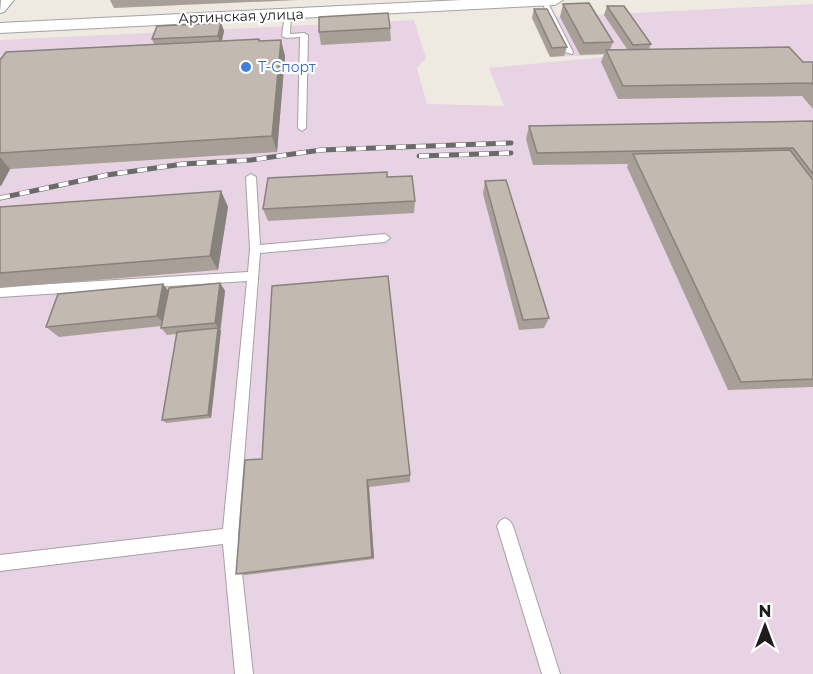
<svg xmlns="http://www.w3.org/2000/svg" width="813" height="674" viewBox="0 0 813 674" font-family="Montserrat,sans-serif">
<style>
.industrial{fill:#e7d3e3}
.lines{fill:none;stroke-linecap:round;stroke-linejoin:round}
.service-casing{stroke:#a3a3a3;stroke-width:2}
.minor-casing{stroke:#a3a3a3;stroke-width:2}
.tertiary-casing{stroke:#a3a3a3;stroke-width:2}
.service{fill:#fff;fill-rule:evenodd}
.minor{fill:#fff;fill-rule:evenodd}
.tertiary{fill:#fff;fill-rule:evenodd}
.rail-casing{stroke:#6a6a6a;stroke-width:5}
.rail{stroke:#fff;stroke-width:4;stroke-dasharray:10;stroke-linecap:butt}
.wall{fill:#a79f98}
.shaded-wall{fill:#88827c}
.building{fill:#c2b9b1;stroke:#88827c;stroke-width:1.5}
.shop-dot{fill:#3f7fe0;stroke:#fff;stroke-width:2}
.labels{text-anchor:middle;stroke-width:4.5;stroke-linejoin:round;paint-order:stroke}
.far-street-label{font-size:14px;fill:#1c1c1c;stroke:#fff}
.far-shop-label{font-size:14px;fill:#366cbe;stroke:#fff;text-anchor:start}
</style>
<rect width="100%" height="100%" fill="#eeeae1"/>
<path class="industrial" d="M 813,4 L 813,674 L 0,674 L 0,40 L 414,20 L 426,58 L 417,68 L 427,104 L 504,106 L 489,68 L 645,53 L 550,57 L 532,18 Z"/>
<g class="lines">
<g class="service-casing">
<g id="service">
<path d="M 541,0 L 547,1 L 573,52 L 572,54 L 565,52 Z"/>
<path d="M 288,12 L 291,14 L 290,34 L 304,33 L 308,35 L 306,128 L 302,131 L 298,128 L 300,37 L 286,38 L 282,36 L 285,14 Z"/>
<path d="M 251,174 L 256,177 L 260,245 L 385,234 L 390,238 L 385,242 L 260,253 L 238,536 L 253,674 L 235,674 L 223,544 L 0,571 L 0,555 L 223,529 L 247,281 L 0,297 L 0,287 L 248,272 L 250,249 L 246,177 Z"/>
<path d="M 505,518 L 510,521 L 513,526 L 560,674 L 542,674 L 497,526 L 500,521 Z"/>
</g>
</g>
<g class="minor-casing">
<path id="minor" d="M 1,0 L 14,0 L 4,12 L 0,13 Z"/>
</g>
<g class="tertiary-casing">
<path id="tertiary" d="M 462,0 L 563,0 L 555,5 L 0,33 L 0,23 Z"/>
</g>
<use href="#service" class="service"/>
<use href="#minor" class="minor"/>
<use href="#tertiary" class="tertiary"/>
<g class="rail-casing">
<g id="rail">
<path d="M 419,156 L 511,153"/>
<path d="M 0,198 L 107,175 L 183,164 L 251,160 L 321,150 L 511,143"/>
</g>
</g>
<use href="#rail" class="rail"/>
</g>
<g class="wall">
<path d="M 110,0 L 298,0 L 114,8 Z"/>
<path d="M 563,4 L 613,42 L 610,50 L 627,49 L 604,15 L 607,6 L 651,44 L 649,49 L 803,62 L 813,62 L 813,109 L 802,96 L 618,99 L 601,62 L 604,54 L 580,55 L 560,17 Z"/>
<path d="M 534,9 L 567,47 L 564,56 L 550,57 L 532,18 Z"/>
<path d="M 221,23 L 224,31 L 222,41 L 259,41 L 285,56 L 277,152 L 10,169 L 1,186 L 0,186 L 0,60 L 154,44 L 152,39 Z"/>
<path d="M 390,28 L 391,41 L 321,45 L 319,32 Z"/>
<path d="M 813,121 L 813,387 L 728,390 L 627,167 L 628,164 L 533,165 L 526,139 L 529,126 Z"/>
<path d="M 387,177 L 415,201 L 414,213 L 268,221 L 263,209 Z"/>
<path d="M 485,181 L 549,318 L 544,328 L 519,330 L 483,194 Z"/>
<path d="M 221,191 L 228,207 L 218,270 L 0,288 L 0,207 Z"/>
<path d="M 220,283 L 225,291 L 211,418 L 166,423 L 162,420 L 177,334 L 167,335 L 161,328 L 161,326 L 59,337 L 46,327 L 168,290 Z"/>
<path d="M 245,460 L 410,475 L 410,482 L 369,487 L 374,559 L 246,575 L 236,574 Z"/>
</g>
<g class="shaded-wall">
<path d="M 221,23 L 224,31 L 221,44 L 218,36 Z"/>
<path d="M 281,40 L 285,56 L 277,152 L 272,136 Z"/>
<path d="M 0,157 L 10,169 L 1,186 L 0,184 Z"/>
<path d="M 221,191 L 228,207 L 218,270 L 210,256 Z"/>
<path d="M 220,283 L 225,291 L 220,330 L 215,323 Z"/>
<path d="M 163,284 L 172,295 L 166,326 L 157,316 Z"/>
<path d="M 218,328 L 221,331 L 211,418 L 208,415 Z"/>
<path d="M 367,480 L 369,487 L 374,559 L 372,557 Z"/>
</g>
<g class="building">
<path d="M 589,3 L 613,42 L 584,43 L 563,4 Z"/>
<path d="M 607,6 L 624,6 L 651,44 L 633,45 Z"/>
<path d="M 534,9 L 547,9 L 567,47 L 552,48 Z"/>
<path d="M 388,13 L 390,28 L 319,32 L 319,17 Z"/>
<path d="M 221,23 L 218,36 L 152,39 L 157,26 Z"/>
<path d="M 259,39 L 259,41 L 281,40 L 272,136 L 0,153 L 0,60 L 6,52 Z"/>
<path d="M 789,47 L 803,62 L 813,62 L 813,85 L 812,83 L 623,86 L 606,50 Z"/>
<path d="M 813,121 L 813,174 L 793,148 L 537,153 L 529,126 Z"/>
<path d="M 790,150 L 813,180 L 813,379 L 741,382 L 633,154 Z"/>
<path d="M 387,172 L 387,177 L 412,176 L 415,201 L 263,209 L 268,178 Z"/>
<path d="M 506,180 L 549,318 L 523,320 L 485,181 Z"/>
<path d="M 221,191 L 210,256 L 0,273 L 0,207 Z"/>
<path d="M 388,276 L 410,475 L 367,480 L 372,557 L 236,574 L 245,460 L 262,459 L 272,286 Z"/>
<path d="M 220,283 L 215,323 L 161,328 L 169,288 Z"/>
<path d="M 163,284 L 157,316 L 46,327 L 58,294 Z"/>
<path d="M 218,328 L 208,415 L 162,420 L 177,332 Z"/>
</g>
<circle class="shop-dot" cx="246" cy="67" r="6"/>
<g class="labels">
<g class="far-street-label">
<text transform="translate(241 16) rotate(-2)" y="5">Артинская улица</text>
</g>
<g class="far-shop-label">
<text x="258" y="72">Т-Спорт</text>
</g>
</g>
<g transform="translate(765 626)" stroke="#ffffff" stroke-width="4.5" paint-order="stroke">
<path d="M0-4.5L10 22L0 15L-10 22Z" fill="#1c1c1c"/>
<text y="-9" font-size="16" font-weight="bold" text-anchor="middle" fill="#1c1c1c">N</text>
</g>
</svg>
